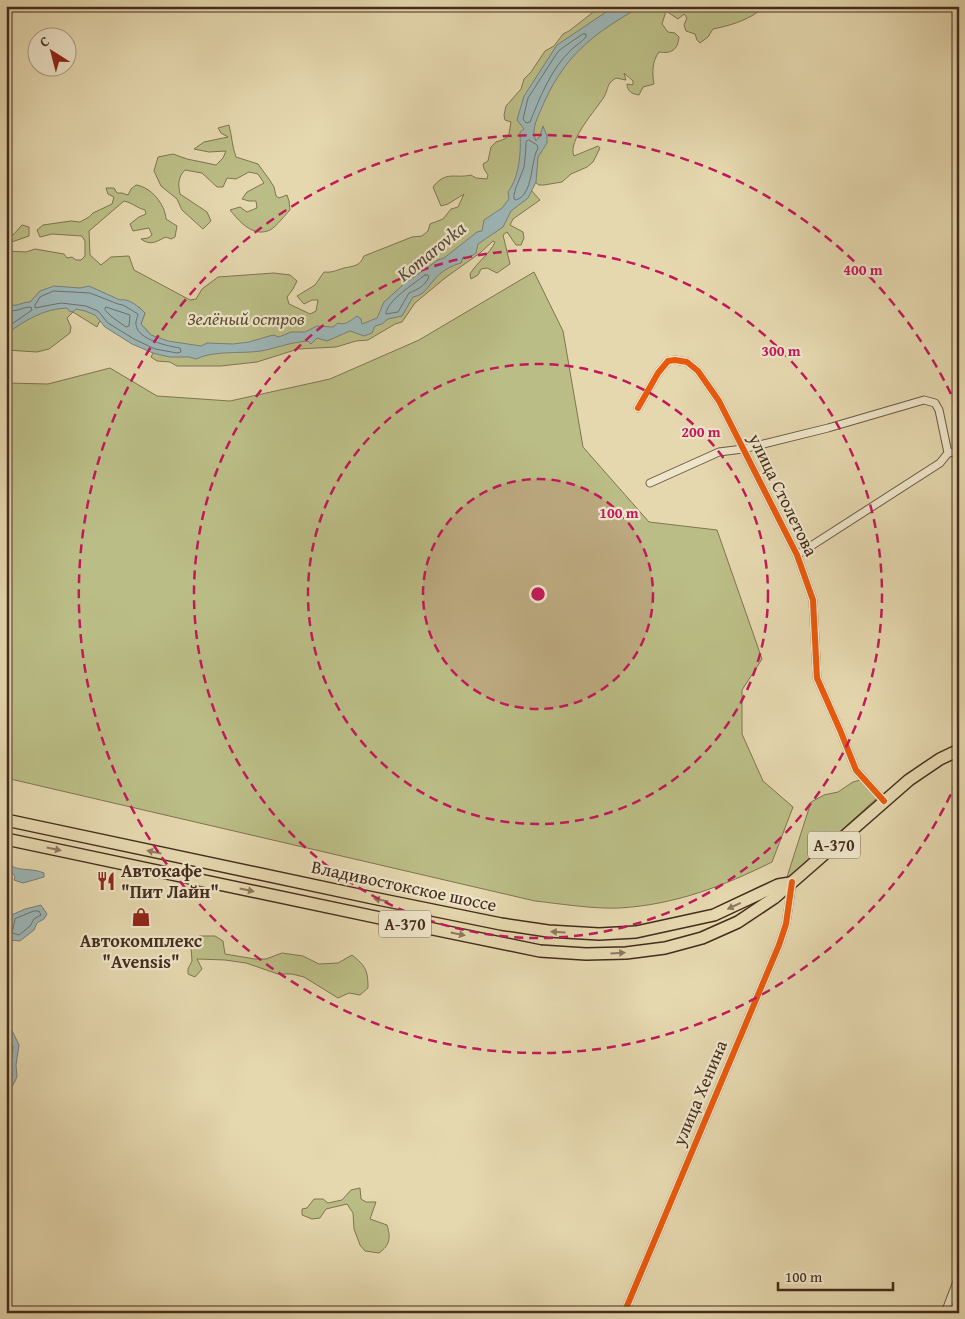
<svg xmlns="http://www.w3.org/2000/svg" width="965" height="1319" viewBox="0 0 965 1319" font-family="'Gentium Book Plus',serif">
<style>
.green{fill:#bbbd86;stroke:#807452}
.water{fill:#9cb6b7;stroke:#797f79}
.lines{fill:none;stroke-linecap:round;stroke-linejoin:round}
.shore{stroke:#70716a;stroke-width:1}
.minor-casing{stroke:#6d5741;stroke-width:9}
.trunk-casing{stroke:#452c1d;stroke-width:14}
.minor{stroke:#eee5ca;stroke-width:7}
.trunk{stroke:#e5d7ae;stroke-width:11}
.cycleway-casing{stroke:#eee5ca;stroke-width:9}
.cycleway{stroke:#e8590c;stroke-width:6}
.oneway{fill:#8d795e}
.ring{fill:none;stroke:#c2185b;stroke-width:2.5;stroke-dasharray:9 6}
.labels{text-anchor:middle;stroke-width:4.5;stroke-linejoin:round;paint-order:stroke}
.shield{fill:#eee5ca;stroke:#786451;stroke-width:1}
.shield-label{font-size:16px;font-weight:bold;fill:#452c1d}
.park-label{font-size:18px;font-style:italic;fill:#5d4932;stroke:#eee5ca}
.street-label{font-size:18px;fill:#452c1d;stroke:#eee5ca}
.poi-label{font-size:18px;font-weight:bold;fill:#452c1d;stroke:#eee5ca;text-anchor:start}
.water-label{font-size:19px;font-style:italic;fill:#56483c;stroke:#eee5ca}
.centre{fill:#c2185b;stroke:#eee5ca;stroke-width:2.5}
.ring-label{font-size:15px;text-anchor:middle;font-weight:bold;fill:#c2185b;stroke:#eee5ca;stroke-width:4.5;stroke-linejoin:round;paint-order:stroke}
</style>
<rect width="100%" height="100%" fill="#e5d7ae"/>
<filter id="stains"><feTurbulence type="fractalNoise" baseFrequency=".004" numOctaves="4"/><feColorMatrix values="0 0 0 0 .2 0 0 0 0 .09 0 0 0 0 .02 0 0 0 .5 -.17"/></filter>
<radialGradient id="worn" r=".72"><stop offset=".6" stop-color="#630" stop-opacity="0"/><stop offset="1" stop-color="#630" stop-opacity=".3"/></radialGradient>
<g class="green">
<path d="M 604,6 L 765,6 C 750,20 732,25 713,29 L 708,37 L 700,43 L 697,40 L 695,34 L 686,31 L 684,25 L 687,18 L 684,14 L 678,19 L 666,11 L 662,24 L 668,32 L 675,33 L 679,37 C 678,50 671,54 659,52 C 652,61 652,73 654,84 L 643,87 L 639,95 C 632,94 627,91 627,84 L 633,85 L 633,81 L 624,73 L 626,80 L 616,78 C 606,84 609,88 604,97 C 596,110 567,141 574,156 L 598,146 L 600,148 L 593,162 L 587,167 L 571,174 L 562,182 L 544,185 L 539,185 L 535,182 L 531,190 L 540,200 L 513,219 L 510,225 L 523,232 L 524,238 L 521,245 L 516,245 L 507,232 L 503,235 L 510,264 L 497,273 L 487,268 L 481,269 L 478,275 L 471,279 L 470,274 C 477,262 490,254 495,242 L 493,241 L 480,253 L 445,278 L 415,303 L 402,322 L 395,324 L 368,340 L 356,341 L 336,347 L 298,349 L 257,362 L 221,366 L 177,366 L 170,362 L 157,361 L 151,357 L 153,353 L 151,335 L 141,324 L 145,313 L 139,307 L 99,322 L 97,327 L 73,312 L 67,318 L 71,327 L 70,333 L 49,349 L 37,352 L 6,350 L 6,251 L 26,252 L 35,249 L 64,254 L 67,258 L 72,257 L 76,260 L 81,260 L 85,256 L 85,241 L 82,236 L 52,234 L 40,237 L 37,230 L 43,225 L 71,221 L 80,222 L 89,217 L 93,213 L 112,204 L 114,197 L 108,194 L 106,188 L 114,188 L 117,193 L 122,193 L 128,195 L 131,189 L 136,185 C 151,187 165,204 166,219 L 177,226 L 175,237 L 171,239 L 166,237 C 155,242 151,246 141,239 L 148,238 L 152,235 L 149,228 L 133,231 L 130,224 L 139,217 L 146,214 L 145,210 C 137,208 133,203 124,201 L 89,231 L 90,255 L 101,265 L 111,257 L 129,256 L 134,270 L 190,300 L 196,299 L 202,289 L 218,277 L 274,273 L 290,275 L 297,281 L 293,289 L 287,297 L 289,304 L 310,314 L 316,311 L 318,300 L 312,300 L 304,304 L 297,296 L 315,285 L 324,272 C 332,273 337,270 344,268 C 354,266 360,266 364,256 L 412,237 L 422,236 L 428,231 L 430,224 L 443,219 L 451,209 L 458,207 L 464,194 L 448,204 L 441,206 L 433,187 C 446,170 455,179 471,175 L 476,178 L 487,179 L 488,175 L 484,169 L 483,164 L 488,161 L 491,147 L 496,142 L 505,139 L 509,134 L 511,122 L 505,120 L 504,115 L 506,106 L 521,89 L 524,79 L 531,72 L 545,51 L 554,46 L 563,34 L 569,31 L 592,13 Z"/>
<path d="M 229,125 C 232,136 232,147 236,157 L 258,164 L 269,179 L 274,187 L 276,196 L 279,198 L 287,195 L 289,201 L 290,210 C 284,216 277,226 270,230 C 253,238 239,221 230,210 L 240,207 L 247,212 L 257,208 L 256,201 L 249,201 L 242,199 L 247,192 L 264,183 L 258,174 L 249,172 L 236,179 L 227,178 L 223,187 L 217,187 L 202,173 L 185,170 C 178,177 178,184 180,194 L 207,212 L 211,221 L 203,229 L 182,210 L 177,199 L 161,186 L 154,171 L 158,157 L 173,154 L 187,159 L 216,165 L 223,158 L 226,151 L 209,152 L 194,149 L 204,142 L 228,137 L 221,133 L 218,128 Z"/>
<path d="M 22,225 L 29,227 L 29,236 L 6,244 L 6,230 L 13,235 Z"/>
<path d="M 534,272 L 563,331 L 583,447 L 649,522 L 717,530 L 762,659 L 742,690 L 742,734 L 763,781 L 793,807 L 772,862 C 724,886 674,905 619,908 C 592,909 563,904 535,901 L 6,778 L 6,383 L 48,384 L 110,368 L 157,396 L 230,401 L 330,379 L 419,340 Z"/>
<path d="M 860,780 L 877,798 L 792,875 L 787,877 L 811,802 L 824,795 L 838,792 L 853,782 Z"/>
<path d="M 199,936 L 215,936 L 223,941 L 225,954 L 255,959 L 266,959 L 282,953 L 303,956 L 319,964 L 338,963 L 352,955 C 366,966 368,971 368,988 L 360,995 L 349,993 L 338,998 L 304,977 L 292,974 L 278,974 L 246,963 L 225,960 L 197,959 L 202,969 L 195,977 L 188,974 L 188,969 L 192,961 L 191,947 Z"/>
<path d="M 360,1188 L 361,1199 L 366,1202 L 376,1202 L 370,1219 L 387,1225 C 391,1238 390,1245 379,1253 L 365,1251 L 360,1245 L 354,1229 L 353,1213 L 347,1204 L 326,1209 L 320,1218 L 312,1219 L 302,1215 L 302,1209 L 307,1208 L 314,1199 L 323,1199 L 328,1203 L 342,1200 L 351,1190 Z"/>
</g>
<g class="water">
<path d="M 615,6 L 642,6 C 592,34 562,57 540,112 C 536,121 531,131 536,141 L 540,136 L 543,126 L 547,136 L 547,143 L 538,157 L 536,182 L 528,198 L 511,211 L 503,227 L 478,244 L 476,253 L 469,258 L 463,257 L 461,263 C 450,266 440,272 434,280 C 427,288 424,295 413,297 L 402,316 L 388,319 L 382,324 L 375,326 L 372,333 L 364,336 L 350,331 L 327,341 L 317,338 L 311,344 L 308,341 C 291,342 277,348 261,351 C 240,354 215,350 196,359 L 189,357 L 169,357 L 153,353 L 132,344 L 105,327 L 95,315 L 85,311 L 76,309 L 73,312 L 69,311 L 67,308 C 42,309 25,321 6,334 L 6,304 C 16,308 21,302 30,302 L 40,291 L 54,286 L 80,288 L 89,286 L 120,300 C 129,298 139,307 145,313 L 141,324 L 151,335 L 168,341 L 201,346 L 207,343 L 233,344 L 249,342 L 273,335 L 279,337 L 291,332 L 305,332 L 317,326 L 333,327 L 338,323 C 345,326 351,320 357,316 L 361,319 L 362,324 L 377,318 L 384,302 L 404,284 L 438,260 L 444,258 L 477,232 L 482,231 L 484,220 L 502,208 L 509,199 L 508,192 C 520,175 521,152 520,132 L 524,129 L 517,120 L 524,96 L 557,45 Z"/>
<path d="M 6,862 C 17,873 31,867 44,873 L 44,877 L 23,883 L 14,880 L 15,876 L 6,867 Z"/>
<path d="M 41,905 L 47,914 L 44,919 L 37,923 L 34,930 L 20,941 L 10,940 L 7,935 L 9,925 L 7,917 L 25,909 Z"/>
<path d="M 6,1018 L 19,1045 L 16,1065 L 17,1077 L 10,1091 L 6,1095 Z"/>
</g>
<g class="lines">
<g class="shore">
<path d="M 583,34 L 586,34 L 586,37 C 582,42 576,45 571,50 C 551,69 540,97 530,122 L 526,123 L 523,119 L 528,98 L 557,53 L 561,49 Z"/>
<path d="M 529,140 L 537,145 L 538,148 C 530,162 534,194 516,200 L 514,199 C 513,190 521,177 524,167 C 525,159 526,151 526,142 Z"/>
<path d="M 425,275 L 428,275 L 429,277 C 424,287 418,289 409,293 L 398,312 L 386,314 C 386,301 415,283 425,275 Z"/>
<path d="M 54,291 L 90,293 L 118,304 L 123,305 L 138,314 C 138,317 135,321 136,325 C 138,340 168,346 180,348 L 181,352 L 177,353 L 155,349 L 134,339 L 108,323 L 98,311 L 86,306 L 61,303 L 35,308 L 35,305 L 40,297 Z"/>
<path d="M 106,307 L 130,315 L 129,326 L 126,327 L 112,317 L 105,310 Z"/>
<path d="M 6,310 C 17,313 21,307 31,307 L 32,310 L 6,328"/>
<path d="M 34,911 L 39,911 L 41,915 L 34,919 L 30,926 L 19,935 L 12,933 L 15,919 Z"/>
<path d="M 6,1030 L 13,1047 L 11,1065 L 12,1076 L 6,1088"/>
</g>
<g class="minor-casing">
<g id="minor">
<path d="M 638,408 L 658,373 L 668,361 L 675,360 L 687,362 L 698,371 L 719,401 L 797,555 L 813,600 L 817,678 L 840,730 L 856,770 L 884,801"/>
<path d="M 948,453 L 959,451"/>
<path d="M 650,483 L 719,452 L 743,449 L 828,428 L 924,400 L 935,403 L 939,410 L 948,453 L 940,463 L 797,555"/>
<path d="M 624,1313 L 779,945 L 786,924 L 792,883"/>
<path d="M 945,1313 L 959,1276"/>
</g>
</g>
<g class="trunk-casing">
<g id="trunk">
<path d="M 6,820 L 373,898 L 501,924 L 548,931 L 599,934 L 636,932 L 714,915 L 778,885 L 790,883"/>
<path d="M 6,839 L 399,922 L 540,951 L 586,954 L 626,953 L 665,948 L 702,938 L 738,922 L 774,898 L 909,780 L 940,759 L 959,750"/>
</g>
</g>
<use href="#minor" class="minor"/>
<use href="#trunk" class="trunk"/>
<g class="cycleway-casing">
<g id="cycleway">
<path d="M 638,408 L 658,373 L 668,361 L 675,360 L 687,362 L 698,371 L 719,401 L 797,555 L 813,600 L 817,678 L 840,730 L 856,770 L 884,801"/>
<path d="M 624,1313 L 779,945 L 786,924 L 792,882"/>
</g>
</g>
<use href="#cycleway" class="cycleway"/>
</g>
<defs><path id="oneway-solid" d="M-6-.8H1V-3.2L6.5 0L1 3.2V.8H-6Z" transform="scale(1.25)"/></defs>
<g class="oneway">
<use href="#oneway-solid" transform="translate(54 849) rotate(12)"/>
<use href="#oneway-solid" transform="translate(154 852) rotate(-168)"/>
<use href="#oneway-solid" transform="translate(247 890) rotate(12)"/>
<use href="#oneway-solid" transform="translate(381 900) rotate(-169)"/>
<use href="#oneway-solid" transform="translate(734 906) rotate(155)"/>
<use href="#oneway-solid" transform="translate(558 932) rotate(-177)"/>
<use href="#oneway-solid" transform="translate(458 934) rotate(11)"/>
<use href="#oneway-solid" transform="translate(618 953) rotate(-3)"/>
</g>
<circle cx="538" cy="594" r="115" fill="#c2185b" fill-opacity=".12"/>
<g class="ring">
<circle cx="538" cy="594" r="115"/>
<circle cx="538" cy="594" r="230"/>
<circle cx="538" cy="594" r="344"/>
<path d="M957 781A459 459 0 1 1 957 407"/>
</g>
<defs>
<g id="restaurant-bare" transform="scale(1.5)"><path d="M-5-6h1v4h1v-4h1v4h1v-4h1v5L-1.5 .5V6h-2V.5L-5-1ZM5-6V6H3V1.5H1.5Q1.5-4 5-6Z" fill="#8f2418" stroke="#eee5ca" stroke-width="2.5" paint-order="stroke"/></g>
<g id="shop-bare" transform="scale(1.5)"><path d="M-5-2.5h2.3a2.7 3.5 0 0 1 5.4 0H5L5.5 6h-11ZM-1.5-2.5h3a1.5 2.3 0 0 0-3 0Z" fill="#8f2418" stroke="#eee5ca" stroke-width="2.5" paint-order="stroke"/></g>
</defs>
<g fill-rule="evenodd">
<use href="#restaurant-bare" x="106" y="881"/>
<use href="#shop-bare" x="141" y="917"/>
</g>
<g class="labels">
<g class="shield">
<rect x="808" y="831.5" width="52" height="27" rx="4"/>
<rect x="379" y="910.5" width="52" height="27" rx="4"/>
</g>
<g class="shield-label">
<text x="834" y="851">А-370</text>
<text x="405" y="930">А-370</text>
</g>
<g class="park-label">
<text x="246" y="325">Зелёный остров</text>
</g>
<g class="street-label">
<text transform="translate(783 495) rotate(64)" y="6">улица Столетова</text>
<text transform="translate(404 886) rotate(12)" y="6">Владивостокское шоссе</text>
<text transform="translate(700 1093) rotate(-67)" y="6">улица Хенина</text>
</g>
<g class="poi-label">
<text x="121" y="877">Автокафе<tspan x="121" dy="21">"Пит Лайн"</tspan></text>
<text x="141" y="947" text-anchor="middle">Автокомплекс<tspan x="141" dy="21">"Avensis"</tspan></text>
</g>
<g class="water-label">
<text transform="translate(431 251) rotate(-39)" y="7">Komarovka</text>
</g>
</g>
<circle cx="538" cy="594" r="8" class="centre"/>
<g class="ring-label">
<text x="863" y="275">400 m</text>
<text x="781" y="356">300 m</text>
<text x="701" y="437">200 m</text>
<text x="619" y="518">100 m</text>
</g>
<rect width="965" height="1319" fill="none" stroke="#e5d7ae" stroke-width="25"/>
<rect x="8" y="8" width="950" height="1304" fill="none" stroke="#452c1d" stroke-width="2.5"/>
<rect x="12" y="12" width="940" height="1294" fill="none" stroke="#452c1d"/>
<g transform="translate(52 52) rotate(324)"><circle r="24" fill="#eee5ca" stroke="#aa9b85"/>
<path d="M0-4L9 19L0 12L-9 19Z" fill="#8f2418"/>
<text y="-8" font-size="14" font-weight="bold" text-anchor="middle" fill="#452c1d">С</text>
</g>
<path d="M778 1282v8h115v-8" fill="none" stroke="#452c1d" stroke-width="2.5"/>
<text x="785" y="1282" font-size="15" fill="#452c1d" stroke="#eee5ca" stroke-width="4" paint-order="stroke">100 m</text>
<rect width="100%" height="100%" filter="url(#stains)"/>
<rect width="100%" height="100%" fill="url(#worn)"/>
</svg>
